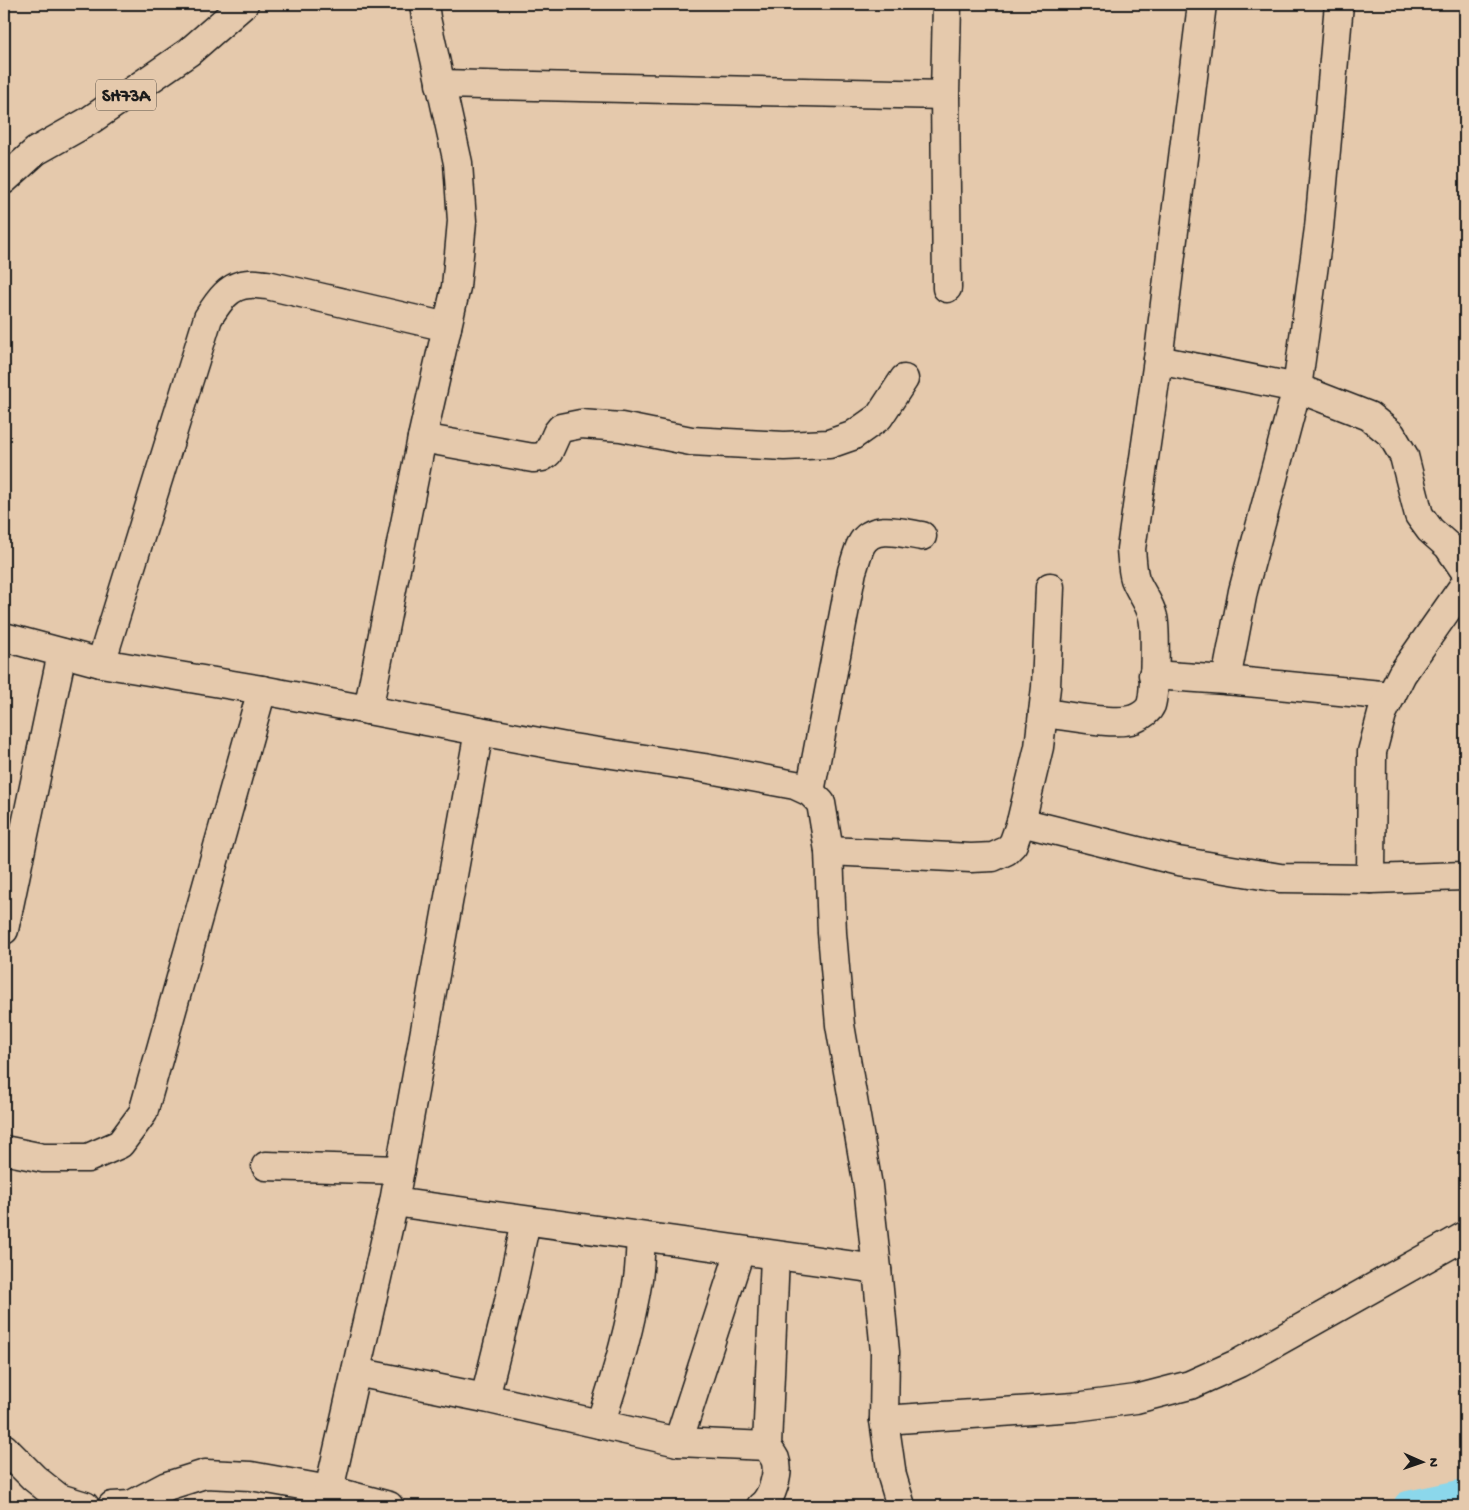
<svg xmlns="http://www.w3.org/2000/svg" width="1469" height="1510" viewBox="0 0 1469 1510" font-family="'Gochi Hand',sans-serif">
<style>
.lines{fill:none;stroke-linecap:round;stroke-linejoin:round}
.canal{stroke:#8bd7eb;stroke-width:30}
.minor-casing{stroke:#1c1c1c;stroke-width:31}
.major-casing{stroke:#1c1c1c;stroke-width:31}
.minor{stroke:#e5c9ac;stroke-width:28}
.major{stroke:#e5c9ac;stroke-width:28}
.labels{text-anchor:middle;stroke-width:4.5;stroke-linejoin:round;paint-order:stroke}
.shield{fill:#e5c9ac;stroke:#585047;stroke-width:1}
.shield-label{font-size:18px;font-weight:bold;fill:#1c1c1c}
</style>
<rect width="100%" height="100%" fill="#e5c9ac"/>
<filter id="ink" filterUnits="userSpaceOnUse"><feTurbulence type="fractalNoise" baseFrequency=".02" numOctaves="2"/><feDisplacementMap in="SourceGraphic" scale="10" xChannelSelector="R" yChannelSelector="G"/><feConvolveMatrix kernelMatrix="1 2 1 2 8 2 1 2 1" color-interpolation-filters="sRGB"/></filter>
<g filter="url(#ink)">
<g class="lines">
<path class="canal" d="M 1408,1506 L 1465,1494"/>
<g class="minor-casing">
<g id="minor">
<path d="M 440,84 L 945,95"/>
<path d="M 947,288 L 945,95 L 947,4"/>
<path d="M 1158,360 L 1297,388 L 1369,416 L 1391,434 L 1404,456 L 1419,515 L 1430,530 L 1448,546 L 1465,571"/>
<path d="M 422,438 L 533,458 L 542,457 L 548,453 L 557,433 L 561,428 L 581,424 L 621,427 L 691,441 L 784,446 L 829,444 L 852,436 L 879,417 L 904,379"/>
<path d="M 4,637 L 101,663 L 262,690 L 479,731"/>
<path d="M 101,663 L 208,318 C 218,302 229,284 250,284 C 256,283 261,285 267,285 L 447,327"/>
<path d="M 1153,675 L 1226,680 L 1391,696"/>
<path d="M 1226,680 L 1243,591 L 1297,388 L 1319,228 L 1339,4"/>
<path d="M 368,710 L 422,438 L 456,287 L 462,221 L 458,163 L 426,18 L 424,4"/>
<path d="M 1043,713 C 1065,715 1115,726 1134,719 C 1141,716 1148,712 1151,705 C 1155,693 1156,629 1153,617 C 1150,603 1140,592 1135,579 C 1132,570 1132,558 1131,549 L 1158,360 L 1202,4"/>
<path d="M 810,792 L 852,571 C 855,563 857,553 861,545 C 872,523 903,533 922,536"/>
<path d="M 1021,822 L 1178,861 L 1280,878 L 1371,879 L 1465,876"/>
<path d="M 829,851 L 971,858 L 993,857 L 1006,851 L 1013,844 L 1021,822 L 1039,747 L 1046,687 L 1050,587"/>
<path d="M 1371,879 L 1372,752 L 1382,714 L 1402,674 L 1465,584"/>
<path d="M 4,930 L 62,653"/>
<path d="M 4,1150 L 43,1158 L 88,1158 L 120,1144 L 143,1113 L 262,690"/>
<path d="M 266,1166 L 400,1170"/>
<path d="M 394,1202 L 877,1269"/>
<path d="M 356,1372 L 485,1398 L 678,1442 L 767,1446"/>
<path d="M 485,1398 L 509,1301 L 526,1221"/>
<path d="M 884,1420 L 1075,1407 L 1136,1399 L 1190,1385 L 1239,1363 L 1465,1236"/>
<path d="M 600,1424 C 616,1377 630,1329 638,1279 C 640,1265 640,1251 641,1237"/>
<path d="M 678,1442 L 740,1251"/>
<path d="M 4,1448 L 34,1478 L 59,1498 L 85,1506"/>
<path d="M 112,1506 L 131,1505 L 167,1486 L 205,1474 L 251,1476 L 329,1490 L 389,1506"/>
<path d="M 321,1506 L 329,1490 L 394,1202 L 479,731 L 566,747 L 704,768 L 795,785 L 810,792 L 821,803 L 829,851 L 832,933 L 840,1025 L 868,1186 L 877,1269 L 885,1352 L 884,1420 L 892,1476 L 901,1506"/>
<path d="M 761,1506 C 772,1499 780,1472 775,1459 C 773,1455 769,1450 767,1446 L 775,1256"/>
</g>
</g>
<g class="major-casing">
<path id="major" d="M 4,180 L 36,151 L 89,121 L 189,52 L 244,4"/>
</g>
<use href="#minor" class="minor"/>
<use href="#major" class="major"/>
</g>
</g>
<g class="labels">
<rect class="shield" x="96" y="79.5" width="60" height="31" rx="4"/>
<g class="shield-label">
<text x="126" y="101">SH73A</text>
</g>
</g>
<rect width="1469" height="1510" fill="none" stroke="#e5c9ac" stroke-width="20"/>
<rect x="10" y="10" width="1449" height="1490" fill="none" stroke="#1c1c1c" stroke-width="2" filter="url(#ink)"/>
<g transform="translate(1422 1462) rotate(92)" stroke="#e5c9ac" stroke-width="4" paint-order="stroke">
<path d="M0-4L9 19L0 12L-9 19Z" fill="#1c1c1c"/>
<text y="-8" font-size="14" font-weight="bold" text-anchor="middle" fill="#1c1c1c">N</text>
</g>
</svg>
